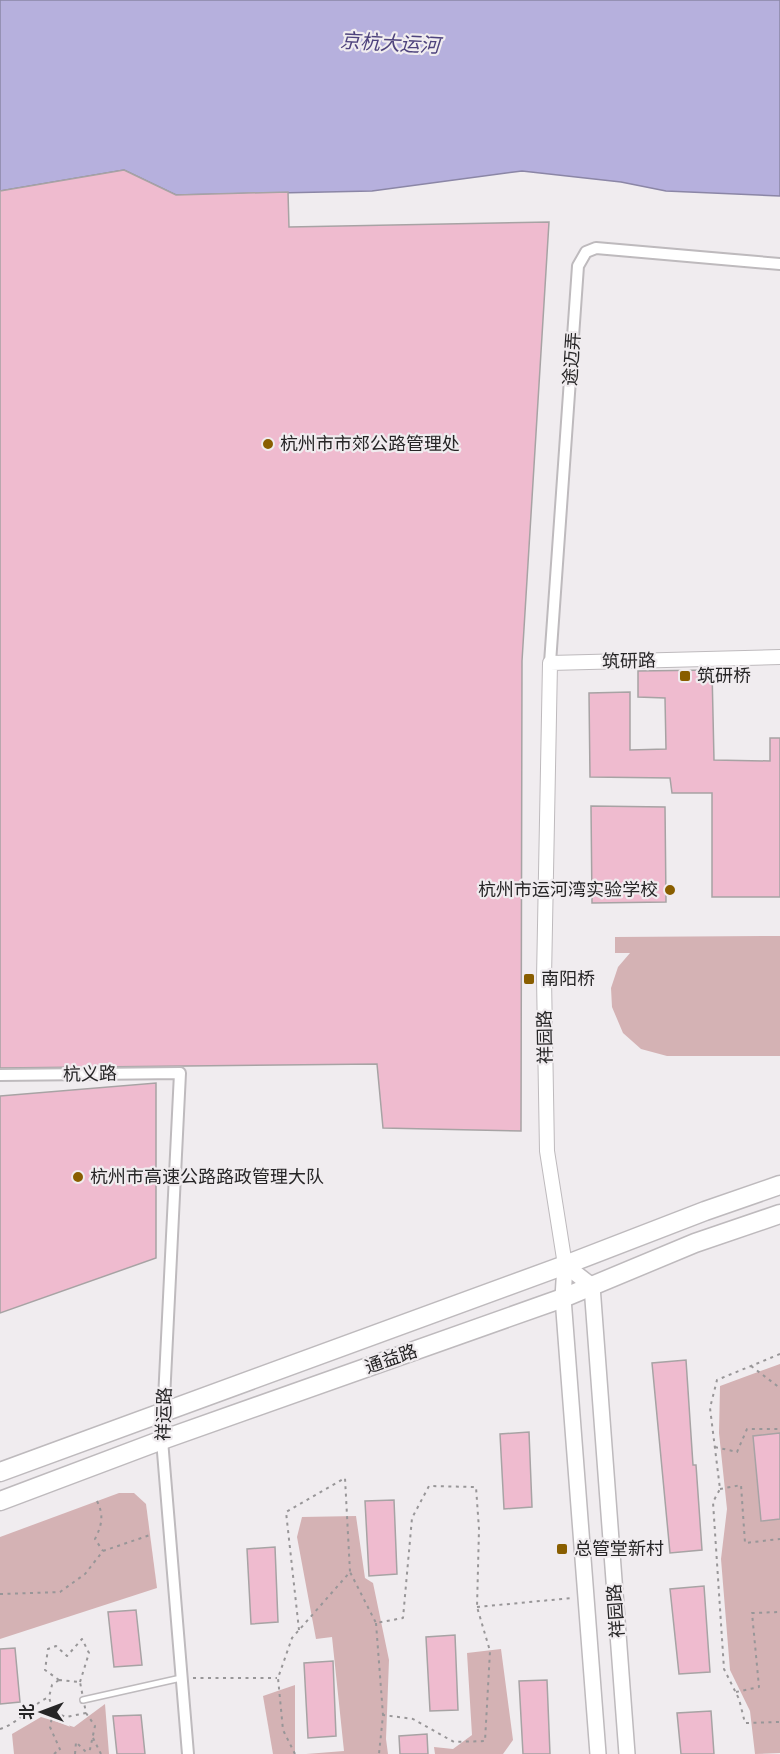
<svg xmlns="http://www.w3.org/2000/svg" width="780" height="1754" viewBox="0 0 780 1754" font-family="'Work Sans','Noto Sans SC',sans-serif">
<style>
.green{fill:#d4b2b4}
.water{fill:#b6b0dd;stroke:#8b86a6;stroke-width:1.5}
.building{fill:#efbbcf;stroke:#a7a3a4;stroke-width:1.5}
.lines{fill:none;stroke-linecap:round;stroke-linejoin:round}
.service-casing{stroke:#bebabd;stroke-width:8}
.minor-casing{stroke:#bebabd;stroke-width:14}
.tertiary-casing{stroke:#bebabd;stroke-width:16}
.secondary-casing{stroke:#bebabd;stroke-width:18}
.primary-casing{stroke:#bebabd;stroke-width:21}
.path{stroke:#989698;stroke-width:2;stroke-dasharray:3 4.5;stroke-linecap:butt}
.service{stroke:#fff;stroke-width:5}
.minor{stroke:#fff;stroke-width:10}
.tertiary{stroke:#fff;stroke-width:14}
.secondary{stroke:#fff;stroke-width:15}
.primary{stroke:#fff;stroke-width:18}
.poi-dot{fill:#895e00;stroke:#f0ecef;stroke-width:2}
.labels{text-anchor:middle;stroke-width:4.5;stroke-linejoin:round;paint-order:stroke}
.street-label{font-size:18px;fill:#262526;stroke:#f0ecef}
.poi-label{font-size:18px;fill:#262526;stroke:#f0ecef;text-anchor:start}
.water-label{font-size:20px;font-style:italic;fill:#4e437d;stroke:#f0ecef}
</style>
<rect width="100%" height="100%" fill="#f0ecef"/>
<g class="green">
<path d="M 780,936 L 780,1056 L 667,1056 L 641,1049 L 623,1033 L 612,1007 L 611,988 L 618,967 L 630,953 L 615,953 L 615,937 Z"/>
<path d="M 780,1364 L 780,1753 L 755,1754 L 750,1711 L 730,1670 L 721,1559 L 727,1509 L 719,1433 L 720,1386 Z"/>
<path d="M 119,1493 L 134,1493 L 146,1504 L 157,1588 L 0,1639 L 0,1537 Z"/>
<path d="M 356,1516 L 365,1578 L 373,1583 L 389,1660 L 386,1739 L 388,1754 L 306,1754 L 344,1751 L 332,1637 L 316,1639 L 297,1537 L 302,1517 Z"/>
<path d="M 501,1649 L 513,1740 L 503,1754 L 435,1754 L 434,1747 L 453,1749 L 472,1735 L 467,1653 Z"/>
<path d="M 295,1685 L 295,1754 L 273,1754 L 263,1696 Z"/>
<path d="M 105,1704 L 109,1754 L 14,1754 L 12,1734 L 41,1717 L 74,1727 Z"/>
</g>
<path class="water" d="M 0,0 L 780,0 L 780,196 L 666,191 L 621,182 L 522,171 L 372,191 L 176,195 L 124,170 L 0,191 Z"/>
<g class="building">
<path d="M 124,170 L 176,195 L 288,192 L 289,227 L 549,222 L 522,661 L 521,1131 L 383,1128 L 377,1064 L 0,1068 L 0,191 Z"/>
<path d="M 712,670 L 714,760 L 770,761 L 770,738 L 780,738 L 780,897 L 712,897 L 712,793 L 672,793 L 670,778 L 590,777 L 589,693 L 630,692 L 630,750 L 666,749 L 665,698 L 638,697 L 638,671 Z"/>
<path d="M 591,806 L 665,807 L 666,902 L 592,903 Z"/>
<path d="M 156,1083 L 156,1258 L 0,1313 L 0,1096 Z"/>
<path d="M 686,1360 L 693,1465 L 696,1465 L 702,1550 L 670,1553 L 652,1363 Z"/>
<path d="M 529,1432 L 532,1507 L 504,1509 L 500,1434 Z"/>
<path d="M 780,1433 L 780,1519 L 761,1521 L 753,1436 Z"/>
<path d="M 394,1500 L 397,1574 L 369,1576 L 365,1501 Z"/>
<path d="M 275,1547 L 278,1622 L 251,1624 L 247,1549 Z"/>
<path d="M 704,1586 L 710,1672 L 679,1674 L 670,1589 Z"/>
<path d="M 136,1610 L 142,1665 L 114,1667 L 108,1612 Z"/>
<path d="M 455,1635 L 458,1710 L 430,1711 L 426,1637 Z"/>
<path d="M 15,1648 L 20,1702 L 0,1704 L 0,1649 Z"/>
<path d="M 333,1661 L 336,1736 L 308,1738 L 304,1663 Z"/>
<path d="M 547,1680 L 550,1754 L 523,1754 L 519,1681 Z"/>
<path d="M 711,1711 L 714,1754 L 681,1754 L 677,1713 Z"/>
<path d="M 141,1715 L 145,1754 L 117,1754 L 113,1716 Z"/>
<path d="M 427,1734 L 428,1754 L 400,1754 L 399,1736 Z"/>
</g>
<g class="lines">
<g class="service-casing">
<path id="service" d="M 83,1700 L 181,1678"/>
</g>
<g class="minor-casing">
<g id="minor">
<path d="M 550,663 L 578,266 L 586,252 L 596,248 L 780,264"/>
<path d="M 0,1075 L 180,1073 L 162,1440 L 188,1754"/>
</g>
</g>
<g class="tertiary-casing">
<path id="tertiary" d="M 565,1265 L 547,1151 L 544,978 L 550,663 L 780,657"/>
</g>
<g class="secondary-casing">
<g id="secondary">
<path d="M 565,1265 L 592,1286 L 627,1754"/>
<path d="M 565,1265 L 563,1298 L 598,1754"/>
</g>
</g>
<g class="primary-casing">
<g id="primary">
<path d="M 0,1472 L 565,1265 L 705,1211 L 780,1185"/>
<path d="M 0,1501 L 162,1440 L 563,1298 L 695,1243 L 780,1214"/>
</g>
</g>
<g class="path">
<path d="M 780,1354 L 717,1380 L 710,1408 L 720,1489 L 713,1502 L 724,1669 L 739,1699 L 745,1723 L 780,1722"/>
<path d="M 751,1366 L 780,1388"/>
<path d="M 715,1447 L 737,1452 L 747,1429 L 780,1429"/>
<path d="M 720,1489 L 741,1485 L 745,1543 L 780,1539"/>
<path d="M 97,1501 C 104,1515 102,1525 95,1539 L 103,1551"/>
<path d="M 0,1594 L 60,1592 L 85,1574 L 103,1551 L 150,1535"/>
<path d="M 477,1607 L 572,1598"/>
<path d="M 376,1623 L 383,1715"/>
<path d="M 299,1630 L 286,1512 L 345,1478 L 350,1572"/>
<path d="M 193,1678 L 277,1678"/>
<path d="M 59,1680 L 45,1670 L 48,1649 L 56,1646 L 67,1656 L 82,1639 L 89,1653 L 80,1682"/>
<path d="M 59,1680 L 80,1682 L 86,1713 L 66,1717 L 53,1712 L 49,1697 L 52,1685 Z"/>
<path d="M 736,1692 L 759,1687 L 752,1613 L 780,1612"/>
<path d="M 53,1712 L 50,1727 L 62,1754"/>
<path d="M 86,1713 L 95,1726 L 89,1754"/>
<path d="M 0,1729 C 19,1723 31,1705 49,1697"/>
<path d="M 93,1738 L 101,1754"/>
<path d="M 54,1754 L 59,1750"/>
<path d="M 75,1754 L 76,1742 L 88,1754"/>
<path d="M 295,1754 L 283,1730 L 278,1678 L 292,1638 L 350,1572 L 376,1623 L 403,1618 L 412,1518 L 429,1486 L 476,1487 L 479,1529 L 477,1607 L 490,1651 L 485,1741 L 454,1742 L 413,1719 L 383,1715 L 379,1754"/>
</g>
<use href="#service" class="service"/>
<use href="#minor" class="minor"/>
<use href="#tertiary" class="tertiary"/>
<use href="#secondary" class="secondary"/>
<use href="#primary" class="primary"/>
</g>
<g class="poi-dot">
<circle cx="268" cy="444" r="6"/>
<rect x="679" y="670" width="12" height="12" rx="3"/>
<circle cx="670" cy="890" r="6"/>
<rect x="523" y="973" width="12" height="12" rx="3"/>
<circle cx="78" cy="1177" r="6"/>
<rect x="556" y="1543" width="12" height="12" rx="3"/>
</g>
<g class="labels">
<g class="street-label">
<text transform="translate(572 359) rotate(-86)" y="6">途迈弄</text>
<text transform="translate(629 661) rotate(-1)" y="6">筑研路</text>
<text transform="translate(545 1037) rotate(-91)" y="6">祥园路</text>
<text transform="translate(90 1074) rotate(-1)" y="6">杭义路</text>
<text transform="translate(391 1359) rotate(-19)" y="6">通益路</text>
<text transform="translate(164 1414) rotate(-88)" y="6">祥运路</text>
<text transform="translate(616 1611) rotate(-94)" y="6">祥园路</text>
</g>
<g class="poi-label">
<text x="280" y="450">杭州市市郊公路管理处</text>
<text x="697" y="682">筑研桥</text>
<text x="658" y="896" text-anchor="end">杭州市运河湾实验学校</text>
<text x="541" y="985">南阳桥</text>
<text x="90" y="1183">杭州市高速公路路政管理大队</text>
<text x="574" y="1555">总管堂新村</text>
</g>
<g class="water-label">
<text transform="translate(390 43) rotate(3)" y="7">京杭大运河</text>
</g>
</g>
<g transform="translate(42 1712) rotate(270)" stroke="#f0ecef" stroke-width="4.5" paint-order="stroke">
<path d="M0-4.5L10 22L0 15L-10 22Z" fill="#262526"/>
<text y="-9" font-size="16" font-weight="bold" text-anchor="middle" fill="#262526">北</text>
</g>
</svg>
